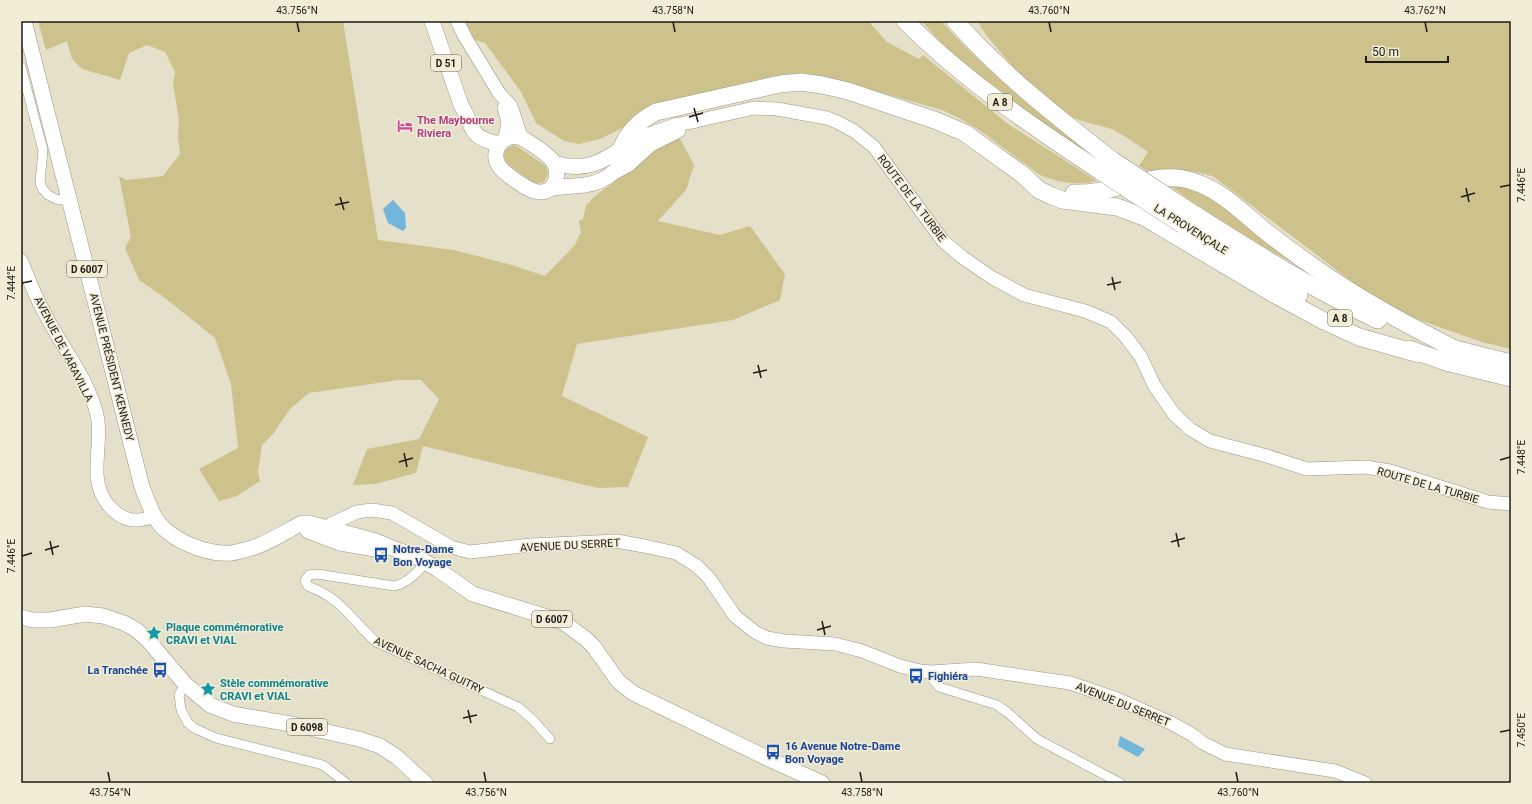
<svg xmlns="http://www.w3.org/2000/svg" width="1532" height="804" viewBox="0 0 1532 804" font-family="Roboto,sans-serif">
<style>
.green{fill:#cec28c}
.water{fill:#71b5db}
.lines{fill:none;stroke-linecap:round;stroke-linejoin:round}
.street-casing{stroke:#9c9884;stroke-width:10}
.secondary-casing{stroke:#9c9884;stroke-width:14}
.primary-casing{stroke:#9c9884;stroke-width:16}
.highway-casing{stroke:#9c9884;stroke-width:18}
.street{stroke:#fff;stroke-width:9}
.secondary{stroke:#fff;stroke-width:13}
.primary{stroke:#fff;stroke-width:15}
.highway{stroke:#fff;stroke-width:17}
.highway-bridge-casing{stroke:#9c9884;stroke-width:18;stroke-linecap:butt}
.highway-bridge{stroke:#fff;stroke-width:17}
.ticks{fill:none;stroke:#1d1b14;stroke-width:1.5}
.labels{text-anchor:middle;stroke-width:3;stroke-linejoin:round;paint-order:stroke}
.shield{fill:#f2edd7;stroke:#5d5a4e;stroke-width:1}
.shield-label{font-size:10px;font-weight:bold;fill:#1d1b14}
.hotel-label{font-size:11px;font-weight:bold;fill:#b23c85;stroke:#f2edd7;text-anchor:start}
.street-label{font-size:11px;fill:#1d1b14;stroke:#f2edd7}
.transit-label{font-size:11px;font-weight:bold;fill:#164399;stroke:#f2edd7;text-anchor:start}
.culture-label{font-size:11px;font-weight:bold;fill:#0d838f;stroke:#f2edd7;text-anchor:start}
.neatline{fill:none;stroke:#1d1b14;stroke-width:1.5}
.ticks-label{font-size:10px;text-anchor:middle;fill:#1d1b14}
</style>
<rect width="100%" height="100%" fill="#e5e0ca"/>
<g class="green">
<path d="M 38,21 L 343,21 L 378,240 L 454,250 L 512,265 L 545,276 L 575,245 L 581,232 L 579,221 L 583,219 L 586,205 L 595,196 L 667,142 L 679,137 L 694,165 L 686,190 L 658,221 L 720,235 L 750,226 L 785,274 L 780,300 L 733,320 L 577,344 L 562,396 L 648,437 L 628,487 L 598,488 L 423,446 L 416,473 L 375,484 L 353,485 L 367,449 L 419,439 L 439,399 L 421,380 L 399,380 L 309,393 L 290,409 L 273,434 L 262,445 L 258,471 L 260,481 L 237,496 L 219,501 L 199,469 L 238,448 L 231,384 L 215,338 L 161,295 L 139,280 L 125,248 L 131,237 L 119,176 L 126,180 L 163,176 L 180,154 L 178,137 L 179,120 L 173,84 L 175,72 L 165,52 L 147,45 L 129,53 L 120,80 L 82,69 L 72,59 L 67,41 L 46,50 Z"/>
<path d="M 465,21 L 872,21 L 870,23 L 887,42 L 919,59 L 923,55 L 1008,124 L 1097,181 C 1077,186 1059,183 1040,175 L 982,132 L 961,119 L 942,110 L 843,82 L 642,112 L 636,114 L 624,127 L 600,139 L 579,144 L 564,141 L 536,123 L 521,92 L 485,43 L 475,40 Z"/>
<path d="M 922,21 L 941,21 C 983,68 1033,108 1082,147 L 1081,149 C 1026,111 963,74 922,21 Z"/>
<path d="M 977,21 L 1511,21 L 1511,349 L 1482,342 L 1399,313 L 1359,287 L 1214,177 C 1190,169 1175,169 1151,173 L 1139,166 L 1148,152 C 1136,144 1124,135 1111,129 C 1097,124 1083,123 1070,116 L 1017,72 L 987,36 Z"/>
<path d="M 514,145 L 518,147 L 546,166 L 548,174 L 544,182 C 541,183 538,184 535,183 C 529,180 510,167 506,162 C 500,154 507,147 514,145 Z"/>
<path d="M 1164,182 L 1210,193 L 1309,272 L 1238,233 Z"/>
</g>
<g class="water">
<path d="M 393,200 L 405,213 L 406,228 L 403,231 L 388,223 L 383,209 Z"/>
<path d="M 1120,736 L 1145,749 L 1138,757 L 1118,746 Z"/>
</g>
<g class="lines">
<g class="street-casing">
<g id="street">
<path d="M 21,67 L 43,150 L 40,182 L 42,188 L 48,195 L 56,199 L 63,200 L 70,199"/>
<path d="M 426,562 C 418,572 408,583 394,586 L 317,574 L 309,575 L 305,581 L 308,586 C 321,591 335,599 345,610 C 356,621 365,632 376,642 L 518,707 L 533,720 L 550,739"/>
<path d="M 931,672 L 933,680 L 939,687 L 997,705 L 1007,712 L 1037,739 L 1120,783"/>
<path d="M 185,684 L 179,695 L 181,710 L 188,723 L 194,728 L 216,738 L 323,765 L 346,783"/>
</g>
</g>
<g class="secondary-casing">
<g id="secondary">
<path d="M 457,21 L 465,37 L 499,93 L 511,106 L 522,139"/>
<path d="M 504,108 L 508,122 L 505,139"/>
<path d="M 638,138 L 675,125 L 696,121 L 754,108 L 777,109 L 827,118 L 837,122 L 854,131 L 874,147 L 943,241 L 962,257 L 991,277 L 1024,295 L 1085,311 L 1111,322 L 1126,337 L 1141,357 L 1154,385 L 1174,414 L 1190,429 L 1210,441 L 1267,456 L 1307,469 L 1365,467 L 1390,471 L 1488,502 L 1511,504"/>
<path d="M 616,172 L 629,165 L 651,145 L 679,131"/>
<path d="M 21,260 C 28,277 34,294 43,310 C 60,345 88,377 97,415 C 104,446 86,479 109,506 C 123,522 136,523 155,516"/>
<path d="M 330,528 L 331,524 L 357,512 L 372,510 L 392,513 L 451,547 L 470,552 L 531,545 L 617,541 L 649,547 L 676,553 L 697,566 L 709,578 L 735,616 L 755,632 L 767,638 L 784,641 L 835,644 L 862,651 L 900,666 L 920,671 L 931,672 L 976,669 L 1070,683 L 1117,699 L 1171,723 L 1191,734 L 1203,743 L 1225,754 L 1335,771 L 1365,783"/>
</g>
</g>
<g class="primary-casing">
<g id="primary">
<path d="M 24,21 L 142,487 C 146,497 150,507 154,516 C 167,539 205,555 231,553 C 239,552 248,549 255,547 C 271,541 287,531 302,523 L 309,523 L 376,541 L 392,548 L 415,556 L 437,569 L 473,594 L 563,622 L 586,639 L 594,647 L 618,681 L 633,693 L 771,760 L 822,783"/>
<path d="M 432,21 L 461,105 C 476,129 466,136 499,144"/>
<path d="M 510,137 C 514,137 518,136 522,138 C 529,142 546,153 552,160 C 560,170 558,189 543,192 C 540,192 537,192 534,191 C 527,189 503,173 499,166 C 492,155 497,141 510,137 Z"/>
<path d="M 554,163 C 588,173 603,161 630,143"/>
<path d="M 551,188 C 562,187 573,186 585,185 C 614,181 624,161 638,138"/>
<path d="M 308,531 L 340,543 L 375,549"/>
<path d="M 21,617 L 33,620 L 50,620 L 85,614 L 103,616 L 124,623 L 135,629 L 147,639 L 185,684 L 210,705 L 233,714 L 296,725 L 359,739 L 380,746 L 397,757 L 425,783"/>
</g>
</g>
<g class="highway-casing">
<g id="highway">
<path d="M 905,21 C 964,80 1033,127 1103,173"/>
<path d="M 955,21 C 1002,74 1057,117 1112,160"/>
<path d="M 621,149 C 628,132 640,120 656,112 L 780,84 L 801,82 L 822,85 L 848,91 L 937,121 L 965,133 L 1023,175 L 1039,190 L 1052,196 L 1062,200 L 1117,207 L 1144,217 L 1272,293 L 1322,320 L 1359,337 L 1419,354"/>
<path d="M 1074,193 C 1110,195 1150,172 1184,179 C 1216,185 1241,211 1265,231 C 1283,245 1302,259 1321,272 C 1364,302 1409,326 1455,349"/>
<path d="M 1194,214 C 1254,252 1314,290 1378,320"/>
<path d="M 1183,225 L 1299,295"/>
<path d="M 1446,346 L 1455,349 L 1511,363"/>
<path d="M 1409,349 L 1446,362 L 1511,378"/>
</g>
</g>
<use href="#street" class="street"/>
<use href="#secondary" class="secondary"/>
<use href="#primary" class="primary"/>
<use href="#highway" class="highway"/>
<g class="highway-bridge-casing">
<g id="highway-bridge">
<path d="M 1112,160 L 1194,214"/>
<path d="M 1103,173 L 1183,225"/>
</g>
</g>
<use href="#highway-bridge" class="highway-bridge"/>
</g>
<path class="ticks" d="M 297,22 L 299,32M 673,22 L 675,32M 1049,22 L 1051,32M 1425,22 L 1427,32M 694,108 L 698,122M 689,117 L 703,113M 1500,187 L 1510,185M 1466,188 L 1469,202M 340,197 L 344,210M 1461,197 L 1475,193M 335,205 L 349,202M 1112,277 L 1115,290M 22,283 L 32,281M 1107,285 L 1121,282M 758,365 L 761,378M 753,373 L 767,370M 404,453 L 407,467M 1500,460 L 1510,457M 399,462 L 413,458M 1176,533 L 1179,547M 50,541 L 53,555M 1171,542 L 1185,538M 45,550 L 59,546M 22,556 L 32,553M 822,621 L 825,635M 817,630 L 831,626M 468,710 L 471,723M 463,718 L 477,715M 1500,732 L 1510,730M 108,772 L 110,782M 484,772 L 486,782M 860,772 L 862,782M 1236,772 L 1238,782"/>
<defs>
<g id="hotel-bare" transform="scale(1.2)"><path d="M-6-4.5h1.5V1H6V5H4.5V3h-9V5H-6ZM-4 0a1.8 1.8 0 1 1 3.6 0ZM.5 0V-2.5h3Q6-2.5 6 0Z" fill="#d1479c" stroke="#f2edd7" stroke-width="2.5" paint-order="stroke"/></g>
<g id="bus-bare" transform="scale(1.2)"><path d="M-5-6H5V4H4V6H2V4H-2V6H-4V4H-5ZM-3.5-4V0h7V-4ZM-3.5 1.2v1.5H-2V1.2ZM2 1.2v1.5H3.5V1.2Z" fill="#1a4fb4" stroke="#f2edd7" stroke-width="2.5" paint-order="stroke"/></g>
<g id="sight-bare" transform="scale(1.2)"><path d="M0-6L1.8-2.2L6-1.7L2.9 1.2L3.7 5.4L0 3.3L-3.7 5.4L-2.9 1.2L-6-1.7L-1.8-2.2Z" fill="#0f9aa8" stroke="#f2edd7" stroke-width="2.5" paint-order="stroke"/></g>
</defs>
<g fill-rule="evenodd">
<use href="#hotel-bare" x="405" y="126"/>
<use href="#bus-bare" x="381" y="555"/>
<use href="#sight-bare" x="154" y="633"/>
<use href="#bus-bare" x="160" y="670"/>
<use href="#bus-bare" x="916" y="676"/>
<use href="#sight-bare" x="208" y="689"/>
<use href="#bus-bare" x="773" y="752"/>
</g>
<g class="labels">
<g class="shield">
<rect x="431" y="55" width="30" height="16" rx="3"/>
<rect x="988" y="94" width="24" height="16" rx="3"/>
<rect x="67" y="261" width="40" height="16" rx="3"/>
<rect x="1328" y="310" width="24" height="16" rx="3"/>
<rect x="532" y="611" width="40" height="16" rx="3"/>
<rect x="287" y="719" width="40" height="16" rx="3"/>
</g>
<g class="shield-label">
<text x="446" y="67">D 51</text>
<text x="1000" y="106">A 8</text>
<text x="87" y="273">D 6007</text>
<text x="1340" y="322">A 8</text>
<text x="552" y="623">D 6007</text>
<text x="307" y="731">D 6098</text>
</g>
<g class="hotel-label">
<text x="417" y="124">The Maybourne<tspan x="417" dy="13">Riviera</tspan></text>
</g>
<g class="street-label">
<text transform="translate(912 198) rotate(53)" y="4">ROUTE DE LA TURBIE</text>
<text transform="translate(1191 229) rotate(32)" y="4">LA PROVENÇALE</text>
<text transform="translate(64 349) rotate(63)" y="4">AVENUE DE VARAVILLA</text>
<text transform="translate(112 367) rotate(76)" y="4">AVENUE PRÉSIDENT KENNEDY</text>
<text transform="translate(1428 485) rotate(16)" y="4">ROUTE DE LA TURBIE</text>
<text transform="translate(570 545) rotate(-3)" y="4">AVENUE DU SERRET</text>
<text transform="translate(429 665) rotate(25)" y="4">AVENUE SACHA GUITRY</text>
<text transform="translate(1123 704) rotate(22)" y="4">AVENUE DU SERRET</text>
</g>
<g class="transit-label">
<text x="393" y="553">Notre-Dame<tspan x="393" dy="13">Bon Voyage</tspan></text>
<text x="148" y="674" text-anchor="end">La Tranchée</text>
<text x="928" y="680">Fighiéra</text>
<text x="785" y="750">16 Avenue Notre-Dame<tspan x="785" dy="13">Bon Voyage</tspan></text>
</g>
<g class="culture-label">
<text x="166" y="631">Plaque commémorative<tspan x="166" dy="13">CRAVI et VIAL</tspan></text>
<text x="220" y="687">Stèle commémorative<tspan x="220" dy="13">CRAVI et VIAL</tspan></text>
</g>
</g>
<rect width="1532" height="804" fill="none" stroke="#f2edd7" stroke-width="44"/>
<path d="M1366 56v6h82v-6" fill="none" stroke="#1d1b14" stroke-width="2"/>
<text x="1372" y="56" font-size="12" fill="#1d1b14" stroke="#f2edd7" stroke-width="3" paint-order="stroke">50 m</text>
<rect x="22" y="22" width="1488" height="760" class="neatline"/>
<g class="ticks-label">
<text x="297" y="14">43.756°N</text>
<text x="673" y="14">43.758°N</text>
<text x="1049" y="14">43.760°N</text>
<text x="1425" y="14">43.762°N</text>
<text transform="translate(1521 185) rotate(-90)" y="4">7.446°E</text>
<text transform="translate(11 283) rotate(-90)" y="4">7.444°E</text>
<text transform="translate(1521 457) rotate(-90)" y="4">7.448°E</text>
<text transform="translate(11 556) rotate(-90)" y="4">7.446°E</text>
<text transform="translate(1521 730) rotate(-90)" y="4">7.450°E</text>
<text x="110" y="796">43.754°N</text>
<text x="486" y="796">43.756°N</text>
<text x="862" y="796">43.758°N</text>
<text x="1238" y="796">43.760°N</text>
</g>
</svg>
